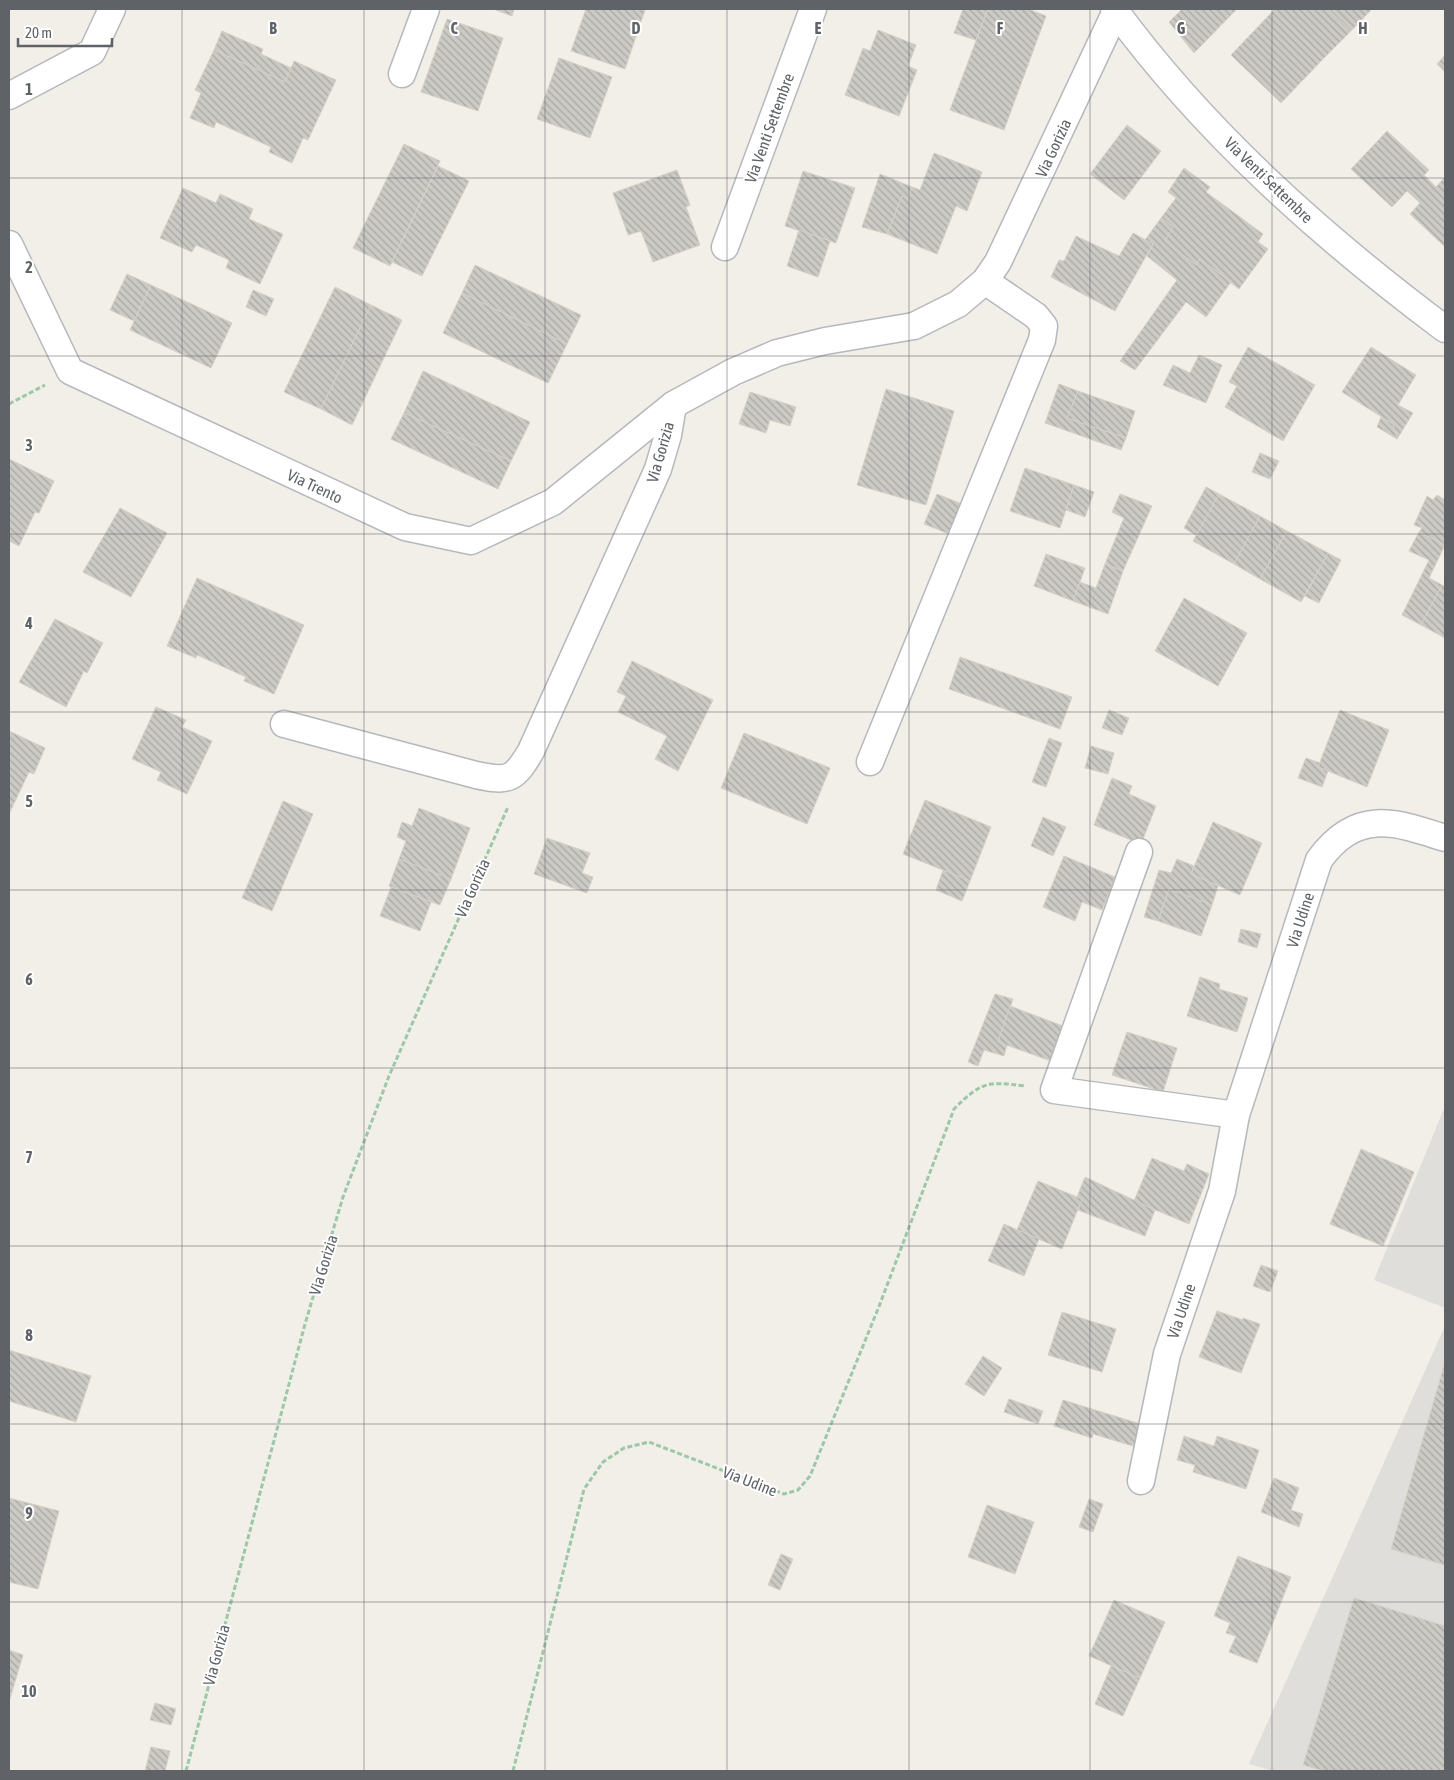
<svg xmlns="http://www.w3.org/2000/svg" width="1454" height="1780" viewBox="0 0 1454 1780" font-family="'Asap Condensed',sans-serif">
<style>
.industrial{fill:#e0deda}
.building{fill:url(#building-back-hatch);stroke:#d6d1c6}
.lines{fill:none;stroke-linecap:round;stroke-linejoin:round}
.minor-casing{stroke:#b5b8bc;stroke-width:29}
.path{stroke:#9cc7a9;stroke-width:3;stroke-dasharray:5 2.5;stroke-linecap:butt}
.minor{stroke:#fff;stroke-width:26}
.grid{fill:none;stroke:#5f6368;stroke-width:1;stroke-opacity:0.55}
.labels{text-anchor:middle;stroke-width:4;stroke-linejoin:round;paint-order:stroke}
.street-label{font-size:16px;fill:#5f6368;stroke:#fff}
.grid-label{font-size:16px;text-anchor:middle;font-weight:bold;fill:#5f6368;stroke:#fff;stroke-width:4;stroke-linejoin:round;paint-order:stroke}
</style>
<defs>
<pattern id="building-back-hatch" width="6" height="6" patternUnits="userSpaceOnUse" patternTransform="scale(1.25)"><rect width="6" height="6" fill="#cccac5"/><path d="M-1 5l2 2M0 0l6 6M5-1l2 2" fill="none" stroke="#a9a8a4"/></pattern>
</defs>
<rect width="100%" height="100%" fill="#f1efe8"/>
<g class="industrial">
<path d="M 1445,1106 L 1445,1308 L 1374,1280 Z"/>
<path d="M 1445,1326 L 1445,1771 L 1273,1771 L 1249,1764 Z"/>
</g>
<g class="building">
<path d="M 493,9 L 514,9 L 512,16 Z"/>
<path d="M 586,9 L 645,10 L 625,69 L 571,51 Z"/>
<path d="M 963,9 L 988,9 L 976,40 L 954,33 Z"/>
<path d="M 988,9 L 1028,9 L 1046,16 L 1004,130 L 950,110 Z"/>
<path d="M 1182,9 L 1237,9 L 1194,53 L 1169,22 Z"/>
<path d="M 1275,9 L 1328,9 L 1351,31 L 1323,59 L 1273,11 Z"/>
<path d="M 1328,9 L 1372,9 L 1351,31 Z"/>
<path d="M 1273,11 L 1323,59 L 1281,103 L 1231,55 Z"/>
<path d="M 447,19 L 503,38 L 478,111 L 421,92 Z"/>
<path d="M 878,30 L 916,45 L 908,66 L 917,70 L 899,116 L 845,95 L 863,48 L 870,51 Z"/>
<path d="M 222,31 L 263,49 L 261,54 L 291,68 L 285,82 L 214,50 Z"/>
<path d="M 214,50 L 285,82 L 294,61 L 336,80 L 308,140 L 303,138 L 292,163 L 269,152 L 271,147 L 216,122 L 214,128 L 190,118 L 201,93 L 195,90 Z"/>
<path d="M 1445,55 L 1445,72 L 1437,64 Z"/>
<path d="M 559,58 L 612,77 L 590,138 L 537,119 Z"/>
<path d="M 1127,125 L 1161,151 L 1124,200 L 1090,174 Z"/>
<path d="M 1387,131 L 1429,170 L 1424,175 L 1436,187 L 1445,177 L 1445,247 L 1410,214 L 1420,203 L 1407,191 L 1392,207 L 1351,169 Z"/>
<path d="M 404,144 L 440,161 L 390,266 L 353,248 Z"/>
<path d="M 934,153 L 982,172 L 967,211 L 956,206 L 937,254 L 887,234 L 902,196 L 908,199 L 912,187 L 920,190 Z"/>
<path d="M 438,166 L 469,181 L 422,276 L 392,262 Z"/>
<path d="M 1184,168 L 1210,187 L 1206,192 L 1263,234 L 1258,242 L 1268,249 L 1239,289 L 1200,259 L 1196,265 L 1165,241 L 1173,227 L 1161,218 L 1176,198 L 1168,192 Z"/>
<path d="M 677,170 L 690,205 L 686,207 L 700,245 L 653,262 L 641,231 L 628,235 L 613,193 Z"/>
<path d="M 803,171 L 855,188 L 836,243 L 785,226 Z"/>
<path d="M 880,174 L 912,187 L 908,199 L 902,196 L 887,234 L 862,227 Z"/>
<path d="M 183,188 L 216,203 L 220,194 L 253,209 L 249,219 L 283,234 L 260,284 L 226,268 L 229,260 L 196,245 L 192,252 L 160,238 Z"/>
<path d="M 1161,218 L 1173,227 L 1165,241 L 1196,265 L 1200,259 L 1231,282 L 1206,317 L 1186,302 L 1135,370 L 1120,361 L 1177,280 L 1147,256 L 1153,244 L 1145,240 Z"/>
<path d="M 799,230 L 830,241 L 818,277 L 787,266 Z"/>
<path d="M 1133,233 L 1153,244 L 1115,311 L 1051,277 L 1059,260 L 1064,261 L 1076,236 L 1119,256 Z"/>
<path d="M 475,265 L 581,315 L 567,344 L 462,293 Z"/>
<path d="M 127,274 L 151,285 L 134,321 L 110,310 Z"/>
<path d="M 151,285 L 232,323 L 211,368 L 130,330 Z"/>
<path d="M 335,287 L 371,305 L 321,409 L 284,392 Z"/>
<path d="M 253,290 L 274,299 L 266,316 L 246,307 Z"/>
<path d="M 462,293 L 567,344 L 548,383 L 443,333 Z"/>
<path d="M 371,305 L 402,320 L 352,425 L 321,409 Z"/>
<path d="M 1248,347 L 1315,385 L 1283,441 L 1225,407 L 1237,386 L 1229,382 Z"/>
<path d="M 1371,347 L 1416,375 L 1398,405 L 1413,413 L 1397,439 L 1393,424 L 1342,392 Z"/>
<path d="M 1199,355 L 1222,365 L 1206,403 L 1163,385 L 1173,365 L 1190,373 Z"/>
<path d="M 423,371 L 530,422 L 511,461 L 404,413 Z"/>
<path d="M 1059,384 L 1078,391 L 1067,418 L 1126,438 L 1121,450 L 1045,423 Z"/>
<path d="M 886,389 L 954,411 L 926,505 L 857,485 Z"/>
<path d="M 1078,391 L 1135,411 L 1126,438 L 1067,418 Z"/>
<path d="M 750,392 L 796,407 L 790,426 L 770,420 L 766,433 L 739,424 Z"/>
<path d="M 404,413 L 511,461 L 498,489 L 391,439 Z"/>
<path d="M 1381,417 L 1393,424 L 1397,439 L 1377,427 Z"/>
<path d="M 1260,453 L 1279,461 L 1270,479 L 1252,472 Z"/>
<path d="M 9,459 L 54,481 L 39,513 L 35,512 L 19,546 L 9,541 Z"/>
<path d="M 1025,468 L 1074,485 L 1060,528 L 1010,511 Z"/>
<path d="M 1074,485 L 1094,492 L 1085,517 L 1066,510 Z"/>
<path d="M 1206,487 L 1219,494 L 1197,536 L 1184,528 Z"/>
<path d="M 937,494 L 967,506 L 954,536 L 924,524 Z"/>
<path d="M 1120,494 L 1152,506 L 1123,571 L 1105,564 L 1124,518 L 1112,512 Z"/>
<path d="M 1219,494 L 1260,516 L 1234,564 L 1193,541 Z"/>
<path d="M 1437,495 L 1445,500 L 1445,545 L 1419,532 L 1422,528 L 1414,525 L 1427,496 L 1433,500 Z"/>
<path d="M 120,508 L 167,533 L 131,597 L 83,572 Z"/>
<path d="M 1260,516 L 1287,531 L 1260,579 L 1234,564 Z"/>
<path d="M 1287,531 L 1328,553 L 1301,602 L 1260,579 Z"/>
<path d="M 1419,532 L 1445,545 L 1429,578 L 1442,585 L 1421,625 L 1402,615 L 1429,560 L 1409,551 Z"/>
<path d="M 1328,553 L 1341,560 L 1319,603 L 1305,596 Z"/>
<path d="M 1046,554 L 1085,568 L 1073,601 L 1034,586 Z"/>
<path d="M 1105,564 L 1123,571 L 1108,614 L 1073,601 L 1080,582 L 1096,588 Z"/>
<path d="M 197,578 L 304,625 L 274,694 L 244,681 L 246,677 L 197,655 L 196,658 L 167,646 Z"/>
<path d="M 1442,585 L 1445,586 L 1445,638 L 1421,625 Z"/>
<path d="M 1184,598 L 1247,633 L 1218,686 L 1155,651 Z"/>
<path d="M 55,619 L 103,643 L 87,673 L 84,671 L 66,707 L 19,682 Z"/>
<path d="M 960,657 L 1072,697 L 1060,729 L 949,689 Z"/>
<path d="M 632,661 L 713,700 L 678,771 L 655,759 L 667,736 L 618,712 L 626,696 L 617,692 Z"/>
<path d="M 156,707 L 186,720 L 182,727 L 212,741 L 187,794 L 157,780 L 161,772 L 132,759 Z"/>
<path d="M 1109,710 L 1129,718 L 1122,735 L 1102,728 Z"/>
<path d="M 1340,710 L 1389,730 L 1367,787 L 1318,767 Z"/>
<path d="M 9,731 L 45,748 L 34,774 L 29,772 L 9,814 Z"/>
<path d="M 744,733 L 830,768 L 807,824 L 721,788 Z"/>
<path d="M 1049,738 L 1062,743 L 1046,787 L 1032,782 Z"/>
<path d="M 1091,746 L 1114,753 L 1108,774 L 1085,768 Z"/>
<path d="M 1306,758 L 1320,763 L 1318,767 L 1328,771 L 1322,787 L 1298,778 Z"/>
<path d="M 1112,778 L 1132,786 L 1129,794 L 1156,806 L 1141,844 L 1094,825 Z"/>
<path d="M 925,800 L 991,827 L 970,881 L 903,854 Z"/>
<path d="M 283,801 L 313,814 L 272,911 L 242,898 Z"/>
<path d="M 419,808 L 470,828 L 451,879 L 399,859 L 406,841 L 397,837 L 402,822 L 412,826 Z"/>
<path d="M 1043,817 L 1066,827 L 1053,856 L 1031,846 Z"/>
<path d="M 1213,822 L 1262,843 L 1240,895 L 1191,874 Z"/>
<path d="M 547,838 L 590,853 L 582,873 L 593,877 L 587,893 L 534,874 Z"/>
<path d="M 1064,856 L 1115,877 L 1102,910 L 1082,902 L 1075,921 L 1043,907 Z"/>
<path d="M 399,859 L 451,879 L 440,905 L 389,886 Z"/>
<path d="M 1177,859 L 1194,866 L 1191,874 L 1218,886 L 1212,905 L 1169,889 L 1158,921 L 1144,917 L 1159,870 L 1171,873 Z"/>
<path d="M 943,870 L 970,881 L 962,901 L 936,890 Z"/>
<path d="M 391,887 L 431,902 L 420,931 L 380,916 Z"/>
<path d="M 1169,889 L 1212,905 L 1201,936 L 1158,921 Z"/>
<path d="M 1241,929 L 1261,934 L 1257,948 L 1238,942 Z"/>
<path d="M 1200,977 L 1220,984 L 1219,989 L 1248,998 L 1237,1032 L 1187,1016 Z"/>
<path d="M 995,994 L 1013,999 L 998,1042 L 1007,1045 L 1004,1056 L 984,1050 L 978,1066 L 968,1062 Z"/>
<path d="M 1010,1006 L 1063,1026 L 1051,1061 L 998,1042 Z"/>
<path d="M 1127,1032 L 1177,1048 L 1163,1092 L 1112,1075 Z"/>
<path d="M 1361,1149 L 1414,1172 L 1383,1246 L 1330,1224 Z"/>
<path d="M 1152,1158 L 1184,1171 L 1187,1164 L 1209,1174 L 1189,1224 L 1134,1201 Z"/>
<path d="M 1085,1177 L 1155,1210 L 1145,1236 L 1078,1210 L 1082,1199 L 1077,1197 Z"/>
<path d="M 1038,1181 L 1082,1199 L 1062,1249 L 1017,1230 Z"/>
<path d="M 1004,1224 L 1039,1239 L 1024,1276 L 988,1261 Z"/>
<path d="M 1261,1265 L 1278,1271 L 1270,1292 L 1253,1286 Z"/>
<path d="M 1217,1311 L 1243,1320 L 1243,1318 L 1260,1324 L 1241,1373 L 1199,1357 Z"/>
<path d="M 1062,1312 L 1116,1329 L 1102,1372 L 1048,1355 Z"/>
<path d="M 9,1350 L 91,1376 L 76,1422 L 9,1401 Z"/>
<path d="M 983,1356 L 1002,1368 L 984,1396 L 965,1384 Z"/>
<path d="M 1445,1362 L 1445,1565 L 1391,1549 Z"/>
<path d="M 1009,1399 L 1043,1411 L 1038,1424 L 1004,1412 Z"/>
<path d="M 1063,1400 L 1150,1427 L 1143,1449 L 1093,1434 L 1092,1438 L 1054,1426 Z"/>
<path d="M 1184,1436 L 1214,1446 L 1217,1436 L 1259,1450 L 1246,1489 L 1193,1472 L 1195,1465 L 1177,1460 Z"/>
<path d="M 1274,1478 L 1299,1488 L 1291,1510 L 1303,1514 L 1299,1527 L 1261,1512 Z"/>
<path d="M 9,1498 L 59,1511 L 38,1589 L 9,1582 Z"/>
<path d="M 1089,1499 L 1103,1504 L 1093,1532 L 1079,1527 Z"/>
<path d="M 987,1505 L 1034,1522 L 1015,1574 L 968,1557 Z"/>
<path d="M 781,1554 L 793,1559 L 780,1590 L 768,1585 Z"/>
<path d="M 1238,1556 L 1291,1577 L 1257,1663 L 1229,1652 L 1236,1636 L 1226,1633 L 1230,1623 L 1214,1616 Z"/>
<path d="M 1354,1598 L 1445,1626 L 1445,1771 L 1324,1771 L 1303,1765 Z"/>
<path d="M 1114,1600 L 1165,1622 L 1140,1678 L 1089,1656 Z"/>
<path d="M 9,1650 L 23,1655 L 9,1702 Z"/>
<path d="M 1111,1666 L 1140,1678 L 1123,1716 L 1095,1704 Z"/>
<path d="M 155,1703 L 176,1709 L 171,1725 L 150,1720 Z"/>
<path d="M 151,1747 L 170,1751 L 165,1771 L 145,1771 Z"/>
</g>
<g class="lines">
<g class="minor-casing">
<g id="minor">
<path d="M 1114,9 C 1205,133 1322,237 1445,329"/>
<path d="M 402,74 L 426,9"/>
<path d="M 9,96 L 92,52 L 112,9"/>
<path d="M 9,244 L 70,371 L 405,527 L 471,541 L 553,502 L 673,405 L 733,372 L 777,353 L 825,341 L 914,326 L 958,304 L 985,281 L 998,262 L 1116,11"/>
<path d="M 725,247 L 813,9"/>
<path d="M 284,724 L 476,775 C 509,782 514,780 531,751 L 658,469 L 668,435 L 673,405"/>
<path d="M 870,762 L 1042,340 L 1044,326 L 1036,316 L 985,281"/>
<path d="M 1139,852 L 1054,1090 L 1236,1115"/>
<path d="M 1141,1481 L 1167,1354 L 1222,1191 L 1236,1115 L 1319,860 C 1356,809 1393,821 1445,838"/>
</g>
</g>
<g class="path">
<path d="M 9,404 L 45,385"/>
<path d="M 186,1771 L 305,1324 L 343,1197 L 389,1076 L 508,807"/>
<path d="M 513,1771 L 584,1489 L 603,1462 L 624,1448 L 649,1442 L 784,1494 L 798,1490 L 810,1476 L 878,1309 L 954,1109 C 981,1082 987,1081 1025,1086"/>
</g>
<use href="#minor" class="minor"/>
</g>
<path class="grid" d="M 182,9 L 182,1771M 364,9 L 364,1771M 545,9 L 545,1771M 727,9 L 727,1771M 909,9 L 909,1771M 1090,9 L 1090,1771M 1272,9 L 1272,1771M 9,178 L 1445,178M 9,356 L 1445,356M 9,534 L 1445,534M 9,712 L 1445,712M 9,890 L 1445,890M 9,1068 L 1445,1068M 9,1246 L 1445,1246M 9,1424 L 1445,1424M 9,1602 L 1445,1602"/>
<g class="labels">
<g class="street-label">
<text transform="translate(769 128) rotate(-70)" y="6">Via Venti Settembre</text>
<text transform="translate(1053 148) rotate(-65)" y="6">Via Gorizia</text>
<text transform="translate(1269 180) rotate(44)" y="6">Via Venti Settembre</text>
<text transform="translate(660 452) rotate(-74)" y="6">Via Gorizia</text>
<text transform="translate(315 486) rotate(25)" y="6">Via Trento</text>
<text transform="translate(472 888) rotate(-66)" y="6">Via Gorizia</text>
<text transform="translate(1300 920) rotate(-72)" y="6">Via Udine</text>
<text transform="translate(323 1265) rotate(-73)" y="6">Via Gorizia</text>
<text transform="translate(1181 1311) rotate(-71)" y="6">Via Udine</text>
<text transform="translate(750 1481) rotate(21)" y="6">Via Udine</text>
<text transform="translate(216 1655) rotate(-75)" y="6">Via Gorizia</text>
</g>
</g>
<g class="grid-label">
<text x="273" y="34">B</text>
<text x="454" y="34">C</text>
<text x="636" y="34">D</text>
<text x="818" y="34">E</text>
<text x="1000" y="34">F</text>
<text x="1181" y="34">G</text>
<text x="1363" y="34">H</text>
<text x="29" y="95">1</text>
<text x="29" y="273">2</text>
<text x="29" y="451">3</text>
<text x="29" y="629">4</text>
<text x="29" y="807">5</text>
<text x="29" y="985">6</text>
<text x="29" y="1163">7</text>
<text x="29" y="1341">8</text>
<text x="29" y="1519">9</text>
<text x="29" y="1697">10</text>
</g>
<rect width="1454" height="1780" fill="none" stroke="#5f6368" stroke-width="20"/>
<path d="M18 38v8h94v-8" fill="none" stroke="#5f6368" stroke-width="2.5"/>
<text x="25" y="38" font-size="15" fill="#5f6368" stroke="#ffffff" stroke-width="4" paint-order="stroke">20 m</text>
</svg>
